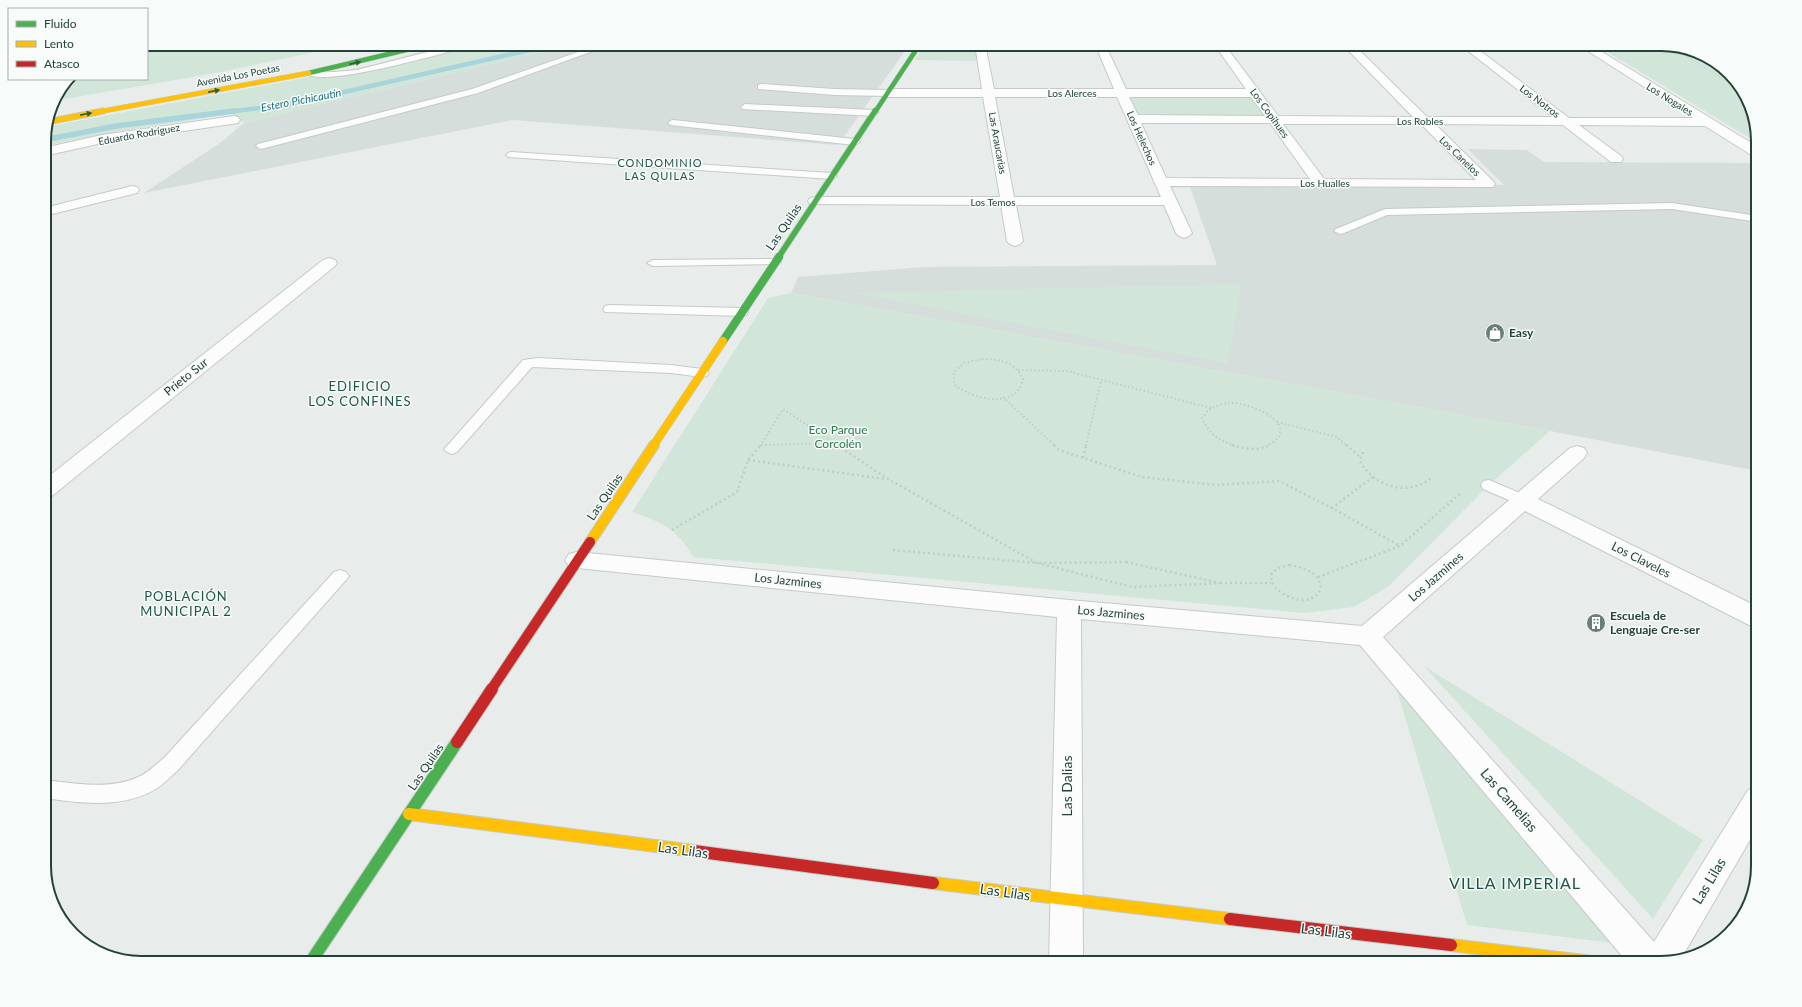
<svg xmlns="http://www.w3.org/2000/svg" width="1802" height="1007" viewBox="0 0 1802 1007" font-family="Lato,sans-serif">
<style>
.built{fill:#d6dedb}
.green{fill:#d1e6d8}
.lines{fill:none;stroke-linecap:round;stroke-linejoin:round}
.stream-far1{stroke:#a9d4db;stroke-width:4.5}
.stream{stroke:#a9d4db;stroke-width:5.5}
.lane-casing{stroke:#c5cac8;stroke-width:2}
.street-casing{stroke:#c5cac8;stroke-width:2}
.fast-far3-casing{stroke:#c3cbc8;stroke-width:5.5}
.fast-far2-casing{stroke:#c3cbc8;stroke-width:7}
.fast-far1-casing{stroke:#c3cbc8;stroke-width:9}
.fast-casing{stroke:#c3cbc8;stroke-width:14}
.slow-far4-casing{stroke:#c3cbc8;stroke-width:5.5}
.slow-far3-casing{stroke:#c3cbc8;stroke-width:7}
.slow-far2-casing{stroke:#c3cbc8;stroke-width:9}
.slow-far1-casing{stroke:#c3cbc8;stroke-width:12}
.slow-casing{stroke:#c3cbc8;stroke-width:14}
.jam-far1-casing{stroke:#c3cbc8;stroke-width:12}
.jam-casing{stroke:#c3cbc8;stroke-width:14}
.path-far2{stroke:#c3ccca;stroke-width:1;stroke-dasharray:1 1.5;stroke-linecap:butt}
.path-far1{stroke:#c3ccca;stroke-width:2;stroke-dasharray:1.5 2.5;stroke-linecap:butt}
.path{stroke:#c3ccca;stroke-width:2.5;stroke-dasharray:2 3;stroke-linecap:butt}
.lane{fill:#fcfcfc;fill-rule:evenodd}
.street{fill:#fcfcfc;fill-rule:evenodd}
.fast-far3{stroke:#4caf50;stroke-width:4.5}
.fast-far2{stroke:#4caf50;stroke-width:5.5}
.fast-far1{stroke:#4caf50;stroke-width:8}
.fast{stroke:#4caf50;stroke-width:12}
.slow-far4{stroke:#ffc107;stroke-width:4.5}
.slow-far3{stroke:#ffc107;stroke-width:5.5}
.slow-far2{stroke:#ffc107;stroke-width:8}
.slow-far1{stroke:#ffc107;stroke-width:10}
.slow{stroke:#ffc107;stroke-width:12}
.jam-far1{stroke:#c62828;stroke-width:10}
.jam{stroke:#c62828;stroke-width:12}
.oneway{fill:#2e5d40}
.labels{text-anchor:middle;stroke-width:3;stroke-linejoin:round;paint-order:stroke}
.far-street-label{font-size:10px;fill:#24423a;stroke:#f7fbf9}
.far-water-label{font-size:11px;font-style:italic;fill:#1c6f80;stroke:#f7fbf9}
.far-neighbourhood-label{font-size:11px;letter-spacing:1px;fill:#1f5548;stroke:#f7fbf9}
.street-label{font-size:12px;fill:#24423a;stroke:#f7fbf9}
.poi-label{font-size:12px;font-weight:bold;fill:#24423a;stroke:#f7fbf9;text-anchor:start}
.park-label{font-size:12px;fill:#2d7a4b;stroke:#f7fbf9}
.neighbourhood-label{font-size:13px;letter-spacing:1px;fill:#1f5548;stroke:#f7fbf9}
.near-street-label{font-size:14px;fill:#24423a;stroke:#f7fbf9}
.near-neighbourhood-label{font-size:16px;letter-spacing:1px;fill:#1f5548;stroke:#f7fbf9}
.rim{fill:none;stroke:#24423a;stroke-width:2}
</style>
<rect width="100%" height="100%" fill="#e8edeb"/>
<g class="built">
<path d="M 575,44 L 910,44 L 838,145 L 512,120 L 144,193 L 220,143 L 244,123 Z"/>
<path d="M 1468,149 L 1527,150 L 1544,162 L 1758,163 L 1758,471 L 1550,431 L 791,293 L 798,277 L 924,267 L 1217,265 L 1189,184 L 1504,185 Z"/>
</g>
<g class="green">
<path d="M 147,44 L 353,44 L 216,73 L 53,101 L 68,79 L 147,79 Z"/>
<path d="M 448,44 L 575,44 L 244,123 L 232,114 L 120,131 L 44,146 L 46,127 L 372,65 Z"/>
<path d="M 925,44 L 975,44 L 978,61 L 915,60 Z"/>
<path d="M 991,44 L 1091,44 L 1093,50 L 993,49 Z"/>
<path d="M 1108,44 L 1211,44 L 1216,50 L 1110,49 Z"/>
<path d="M 1243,44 L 1343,44 L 1350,51 L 1248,51 Z"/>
<path d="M 1359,44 L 1458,44 L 1467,51 L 1366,51 Z"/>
<path d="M 1478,44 L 1574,44 L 1586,52 L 1489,52 Z"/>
<path d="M 1594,44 L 1660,44 L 1691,52 L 1723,71 L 1745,93 L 1758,135 L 1758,143 Z"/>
<path d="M 1127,95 L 1250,95 L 1265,116 L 1136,116 Z"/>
<path d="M 1242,284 L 1227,363 L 854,293 Z"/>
<path d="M 791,293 L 1550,431 L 1489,485 L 1388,587 L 1354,607 L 1305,613 L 693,557 C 678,529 661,522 632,512 L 768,298 Z"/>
<path d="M 1424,666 L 1703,840 L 1653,919 Z"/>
<path d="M 1396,687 L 1612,943 L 1467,925 Z"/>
</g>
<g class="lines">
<path class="stream-far1" d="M 226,112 L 287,105 L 556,44"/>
<path class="stream" d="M 44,140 L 116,126 L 234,111"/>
<g class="lane-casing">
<g id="lane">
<path d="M 459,44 L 472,44 L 471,46 C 445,52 323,89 305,73 L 309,71 L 334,72 L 357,70 Z"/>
<path d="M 601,44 L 612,44 L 478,93 L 261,149 L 256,146 L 258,144 L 472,89 Z"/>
<path d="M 761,84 L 834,89 L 888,90 L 892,93 L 888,96 L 834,95 L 758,89 L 758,85 Z"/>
<path d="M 745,104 L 874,110 L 878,113 L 874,116 L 742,109 L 741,107 Z"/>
<path d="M 673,120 L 855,139 L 860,142 L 855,145 L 670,125 L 668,123 L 670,121 Z"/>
<path d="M 511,152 L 832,173 L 837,176 L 832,179 L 508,157 L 506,155 L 508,153 Z"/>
<path d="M 1672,203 L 1758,216 L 1758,222 L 1672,209 L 1387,215 L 1344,233 L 1340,234 L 1334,231 L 1336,229 L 1385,209 Z"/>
<path d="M 775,259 L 779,260 L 781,262 L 779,264 L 653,266 L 647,263 L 653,260 Z"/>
<path d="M 609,305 L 742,308 L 746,309 L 748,312 L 746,315 L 742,316 L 605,312 L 603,309 L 605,306 Z"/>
<path d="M 538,358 L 671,365 L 702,369 L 707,370 L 709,373 L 707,376 L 702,377 L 671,373 L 532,367 L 457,452 L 452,454 L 447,452 L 444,449 L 447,446 L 523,360 Z"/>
<path d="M 1489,480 L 1529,497 L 1531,501 L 1529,505 L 1523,506 L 1483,489 L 1481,485 L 1483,481 Z"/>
<path d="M 340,570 L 346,572 L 349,576 L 346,580 L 178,770 C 170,777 163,785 154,790 C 120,809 81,803 44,798 L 44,780 C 73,783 108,790 136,778 C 147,774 155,765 164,758 L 334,572 Z"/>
</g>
</g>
<g class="street-casing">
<g id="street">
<path d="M 975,44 L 985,44 L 994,89 L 1114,89 L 1095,44 L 1105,44 L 1126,89 L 1246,89 L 1214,44 L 1224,44 L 1278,116 L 1413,117 L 1342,44 L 1353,44 L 1427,117 L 1553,117 L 1459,44 L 1471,44 L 1569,118 L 1693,118 L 1577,44 L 1589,44 L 1758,147 L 1758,157 L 1753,156 L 1705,126 L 1579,125 L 1621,156 L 1623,159 L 1621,162 L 1611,162 L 1563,125 L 1435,124 L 1493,181 L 1495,184 L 1493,187 L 1170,186 L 1192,233 L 1189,236 L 1184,238 L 1179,236 L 1176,233 L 1164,205 L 1016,205 L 1023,241 L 1020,244 L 1015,246 L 1010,244 L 1007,241 L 1001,205 L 810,204 L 808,201 L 810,198 L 815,197 L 1000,197 L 983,97 L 888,97 L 882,93 L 888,89 L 982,89 ZM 995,97 L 1117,97 L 1161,197 L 1014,197 ZM 1129,97 L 1251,97 L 1265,116 L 1138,115 ZM 1141,123 L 1270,123 L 1310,179 L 1166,178 ZM 1283,124 L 1421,124 L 1476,180 L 1324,179 Z"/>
<path d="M 234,116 L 238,117 L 240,120 L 238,123 L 102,143 L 44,156 L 44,148 L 102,135 Z"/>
<path d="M 132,186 L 137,187 L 139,190 L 137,193 L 44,216 L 44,208 Z"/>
<path d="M 329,258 L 335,260 L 337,263 L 335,266 L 52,496 L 44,498 L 44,480 L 323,260 Z"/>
<path d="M 1577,446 L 1584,448 L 1587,453 L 1584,458 L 1538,499 L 1758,607 L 1758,627 L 1749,625 L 1525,511 L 1383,637 L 1654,942 L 1748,790 L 1758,786 L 1758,826 L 1682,957 L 1661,963 L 1628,963 L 1360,645 L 1081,619 L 1083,963 L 1049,963 L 1057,617 L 577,568 L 569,566 L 565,560 L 569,554 L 577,552 L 1069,600 L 1362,626 L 1570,448 Z"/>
</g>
</g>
<g class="fast-far3-casing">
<g id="fast-far3">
<path d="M 309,73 L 431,44"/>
<path d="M 875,112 L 920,44"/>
</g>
</g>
<g class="fast-far2-casing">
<path id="fast-far2" d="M 778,258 L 875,111"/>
</g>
<g class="fast-far1-casing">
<path id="fast-far1" d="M 723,341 L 779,257"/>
</g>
<g class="fast-casing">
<path id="fast" d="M 310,963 L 457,742"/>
</g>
<g class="slow-far4-casing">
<path id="slow-far4" d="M 98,112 L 309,73"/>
</g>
<g class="slow-far3-casing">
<path id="slow-far3" d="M 47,122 L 103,111"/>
</g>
<g class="slow-far2-casing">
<path id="slow-far2" d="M 653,446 L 723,341"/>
</g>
<g class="slow-far1-casing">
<path id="slow-far1" d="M 590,542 L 654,445"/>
</g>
<g class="slow-casing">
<g id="slow">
<path d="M 409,814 L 694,851"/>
<path d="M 933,883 L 1230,919"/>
<path d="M 1451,945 L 1601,963"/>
</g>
</g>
<g class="jam-far1-casing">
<path id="jam-far1" d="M 491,690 L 590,542"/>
</g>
<g class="jam-casing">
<g id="jam">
<path d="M 457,742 L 492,689"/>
<path d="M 694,851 L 933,883"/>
<path d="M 1230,919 L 1451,945"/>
</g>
</g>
<path class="path-far2" d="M 1660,44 L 1678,51 L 1743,91"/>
<g class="path-far1">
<path d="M 982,359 C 999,359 1015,362 1023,379 C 1022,382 1021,386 1020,388 C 1007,408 968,397 954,384 L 954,372 L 964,363 Z"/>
<path d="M 1018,370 L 1067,371 L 1211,408"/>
<path d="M 1003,397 L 1055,446"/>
<path d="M 1277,422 L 1337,437 L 1347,446"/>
<path d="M 761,445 L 832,443"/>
<path d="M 760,446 L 783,409 L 839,446"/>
<path d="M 1086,446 L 1101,380"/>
<path d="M 1235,446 C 1220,441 1208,433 1202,418 C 1205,415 1207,410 1210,409 C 1215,406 1223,404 1228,403 C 1242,401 1288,416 1279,436 C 1277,440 1271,443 1268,446"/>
</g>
<g class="path">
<path d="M 837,445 L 888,479 L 1037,563"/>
<path d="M 1054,445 L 1059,450 L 1142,477 L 1216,485 L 1279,481 L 1332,508"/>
<path d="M 1232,445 C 1242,448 1259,452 1269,445"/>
<path d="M 1346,445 L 1360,457"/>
<path d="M 1363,452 L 1360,461 C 1374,487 1408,497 1431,478"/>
<path d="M 1083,458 L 1086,445"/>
<path d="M 748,460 L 885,479"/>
<path d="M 1373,477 L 1332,508 L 1400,546"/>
<path d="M 672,530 L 737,492 L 748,460 L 761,445"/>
<path d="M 893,550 L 1037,563"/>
<path d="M 1126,562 L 1220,583 L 1132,587 L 1037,563 Z"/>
<path d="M 1289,565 C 1341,572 1321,617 1282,593 C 1274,588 1270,582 1272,573 L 1278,568 Z"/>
<path d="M 1318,577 L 1400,546 L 1462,492"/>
<path d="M 1220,583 L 1271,583"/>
</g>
<use href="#lane" class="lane"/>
<use href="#street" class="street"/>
<use href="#fast-far3" class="fast-far3"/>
<use href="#fast-far2" class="fast-far2"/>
<use href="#fast-far1" class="fast-far1"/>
<use href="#fast" class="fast"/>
<use href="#slow-far4" class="slow-far4"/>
<use href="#slow-far3" class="slow-far3"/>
<use href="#slow-far2" class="slow-far2"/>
<use href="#slow-far1" class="slow-far1"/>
<use href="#slow" class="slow"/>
<use href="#jam-far1" class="jam-far1"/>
<use href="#jam" class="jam"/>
</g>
<defs><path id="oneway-solid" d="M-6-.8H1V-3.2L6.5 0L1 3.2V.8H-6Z"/></defs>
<g class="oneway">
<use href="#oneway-solid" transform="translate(355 63) rotate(-13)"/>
<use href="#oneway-solid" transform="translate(214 91) rotate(-11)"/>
<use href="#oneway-solid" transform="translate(86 114) rotate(-11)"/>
</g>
<defs>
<g id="shop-disc" transform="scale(1)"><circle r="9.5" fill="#697e78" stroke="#f7fbf9"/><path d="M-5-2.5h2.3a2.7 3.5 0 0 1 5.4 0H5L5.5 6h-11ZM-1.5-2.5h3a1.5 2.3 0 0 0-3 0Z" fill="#fff"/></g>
<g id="building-disc" transform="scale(1)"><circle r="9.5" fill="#697e78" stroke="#f7fbf9"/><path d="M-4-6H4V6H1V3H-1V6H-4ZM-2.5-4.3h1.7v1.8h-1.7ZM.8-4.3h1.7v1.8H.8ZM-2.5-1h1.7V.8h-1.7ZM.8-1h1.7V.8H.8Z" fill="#fff"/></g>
</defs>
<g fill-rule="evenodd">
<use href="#shop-disc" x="1495" y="333"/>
<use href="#building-disc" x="1596" y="623"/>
</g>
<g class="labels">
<g class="far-street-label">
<text transform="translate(238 75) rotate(-11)" y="4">Avenida Los Poetas</text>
<text x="1072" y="97">Los Alerces</text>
<text transform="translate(1670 99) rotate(32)" y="4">Los Nogales</text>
<text transform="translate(1540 101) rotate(37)" y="4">Los Notros</text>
<text transform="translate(1270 113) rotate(54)" y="4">Los Copihues</text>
<text x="1420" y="125">Los Robles</text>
<text transform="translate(139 134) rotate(-10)" y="4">Eduardo Rodríguez</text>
<text transform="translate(1142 138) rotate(66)" y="4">Los Helechos</text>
<text transform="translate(998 143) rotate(80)" y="4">Las Araucarias</text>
<text transform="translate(1460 156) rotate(44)" y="4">Los Canelos</text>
<text x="1325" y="187">Los Hualles</text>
<text x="993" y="206">Los Temos</text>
</g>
<g class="far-water-label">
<text transform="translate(301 100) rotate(-11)" y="4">Estero Pichicautín</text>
</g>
<g class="far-neighbourhood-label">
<text x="660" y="167">CONDOMINIO<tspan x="660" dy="13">LAS QUILAS</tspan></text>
</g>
<g class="street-label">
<text transform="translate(784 227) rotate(-56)" y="4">Las Quilas</text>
<text transform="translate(186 377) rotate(-39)" y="4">Prieto Sur</text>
<text transform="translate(605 497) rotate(-56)" y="4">Las Quilas</text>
<text transform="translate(1641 560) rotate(27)" y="4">Los Claveles</text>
<text transform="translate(1436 577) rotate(-41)" y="4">Los Jazmines</text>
<text transform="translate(788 581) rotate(6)" y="4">Los Jazmines</text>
<text transform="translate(1111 613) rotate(5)" y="4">Los Jazmines</text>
<text transform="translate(426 767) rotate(-56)" y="4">Las Quilas</text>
</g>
<g class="poi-label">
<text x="1509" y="337">Easy</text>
<text x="1610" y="620">Escuela de<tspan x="1610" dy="14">Lenguaje Cre-ser</tspan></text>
</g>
<g class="park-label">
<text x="838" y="434">Eco Parque<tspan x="838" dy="14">Corcolén</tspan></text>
</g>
<g class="neighbourhood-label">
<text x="360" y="391">EDIFICIO<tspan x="360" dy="15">LOS CONFINES</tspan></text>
<text x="186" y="601">POBLACIÓN<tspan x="186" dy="15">MUNICIPAL 2</tspan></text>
</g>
<g class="near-street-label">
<text transform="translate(1067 786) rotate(-90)" y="5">Las Dalias</text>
<text transform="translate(1509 800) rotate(49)" y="5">Las Camelias</text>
<text transform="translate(683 850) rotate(8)" y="5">Las Lilas</text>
<text transform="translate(1709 881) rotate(-59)" y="5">Las Lilas</text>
<text transform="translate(1005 892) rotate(8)" y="5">Las Lilas</text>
<text transform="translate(1326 931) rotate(7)" y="5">Las Lilas</text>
</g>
<g class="near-neighbourhood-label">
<text x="1515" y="889">VILLA IMPERIAL</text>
</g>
</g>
<path d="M0 0H1802V1007H0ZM141 51H1661A90 90 0 0 1 1751 141V866A90 90 0 0 1 1661 956H141A90 90 0 0 1 51 866V141A90 90 0 0 1 141 51Z" fill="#f7fbf9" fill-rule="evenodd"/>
<path class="rim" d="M141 51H1661A90 90 0 0 1 1751 141V866A90 90 0 0 1 1661 956H141A90 90 0 0 1 51 866V141A90 90 0 0 1 141 51Z"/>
<rect x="8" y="8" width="140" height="72" fill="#f7fbf9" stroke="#a3b1ad"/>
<rect x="16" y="21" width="20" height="6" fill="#4caf50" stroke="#a3b1ad"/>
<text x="44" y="28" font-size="12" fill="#24423a">Fluido</text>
<rect x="16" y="41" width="20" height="6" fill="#ffc107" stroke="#a3b1ad"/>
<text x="44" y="48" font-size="12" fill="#24423a">Lento</text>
<rect x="16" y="61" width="20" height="6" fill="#c62828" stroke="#a3b1ad"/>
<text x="44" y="68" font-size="12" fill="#24423a">Atasco</text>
</svg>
